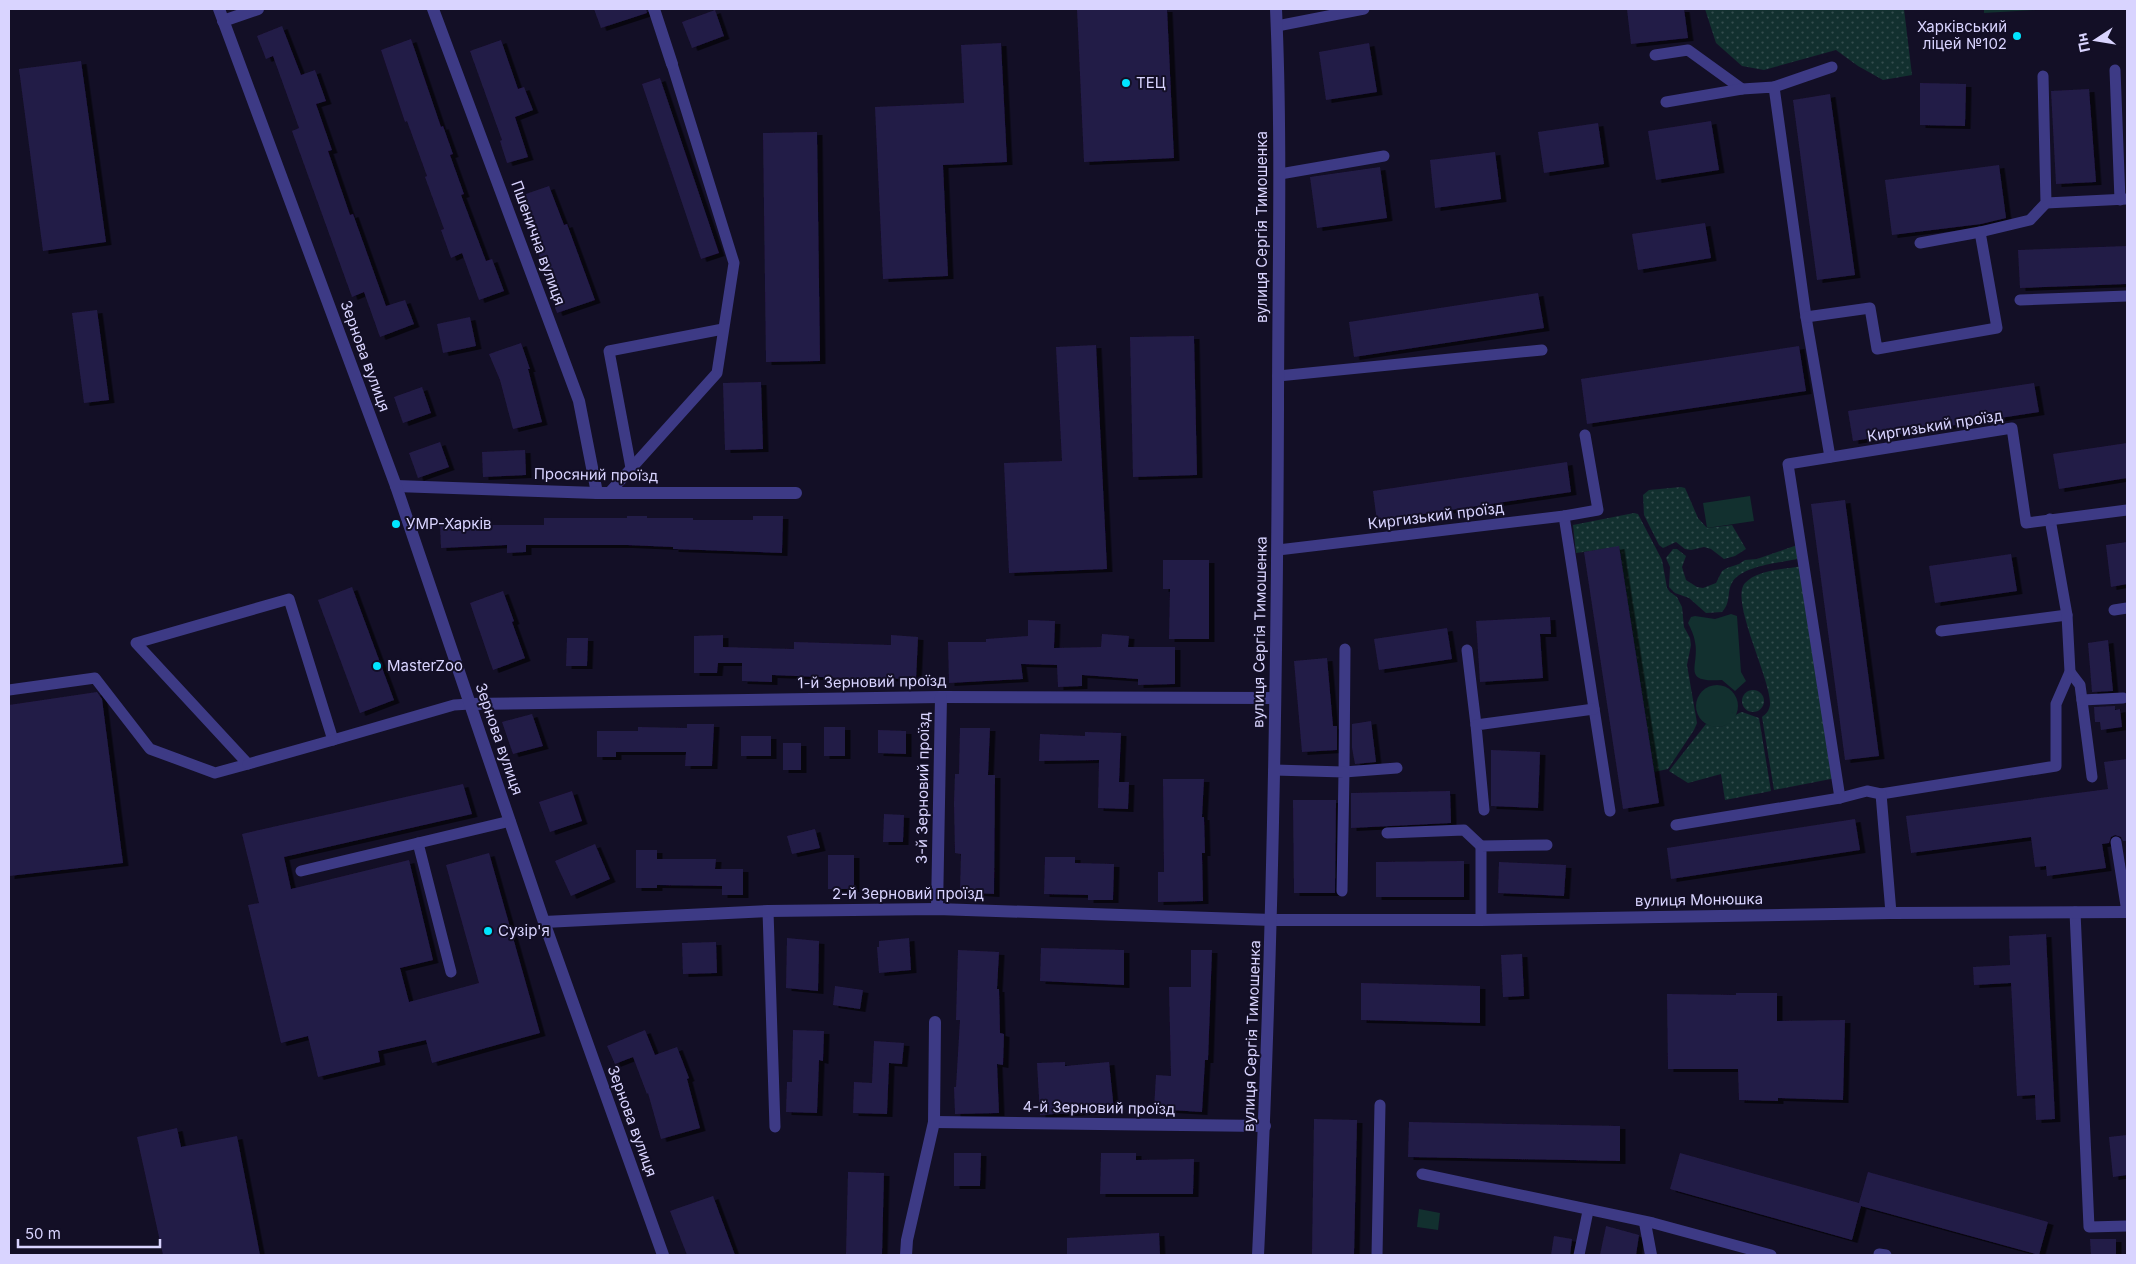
<svg xmlns="http://www.w3.org/2000/svg" width="2136" height="1264" viewBox="0 0 2136 1264" font-family="Inter,sans-serif">
<style>
.grass{fill:url(#grass-dots)}
.park{fill:#12302f}
.building{fill:#241b47;filter:url(#shadow)}
.lines{fill:none;stroke-linecap:round;stroke-linejoin:round}
.service{stroke:#3d3a85;stroke-width:11}
.minor{stroke:#3d3a85;stroke-width:12}
.tertiary{stroke:#3d3a85;stroke-width:12}
.poi-dot{fill:#00e5ff;stroke:#130f26;stroke-width:2}
.labels{text-anchor:middle;stroke-width:4;stroke-linejoin:round;paint-order:stroke}
.poi-label{font-size:15px;fill:#d9d4ff;stroke:#130f26;text-anchor:start}
.street-label{font-size:15px;fill:#d9d4ff;stroke:#130f26}
</style>
<defs>
<pattern id="grass-dots" width="8" height="8" patternUnits="userSpaceOnUse" patternTransform="scale(1.25)"><rect width="8" height="8" fill="#12302f"/><path d="M2 2h.1M6 6h.1" fill="none" stroke="#344d4e" stroke-width="1.8" stroke-linecap="round"/></pattern>
<filter id="shadow"><feDropShadow dx="5.5" dy="3" stdDeviation="0" flood-color="#0009"/></filter>
</defs>
<rect width="100%" height="100%" fill="#130f26"/>
<g class="grass">
<path d="M 1705,9 L 1904,9 L 1912,75 L 1883,80 L 1858,66 L 1836,50 L 1764,70 L 1742,66 L 1716,43 Z"/>
<path d="M 1681,487 L 1685,488 L 1698,518 L 1707,528 L 1732,525 L 1746,549 L 1735,556 L 1724,559 L 1711,549 L 1704,547 L 1691,550 L 1685,549 L 1676,542 L 1663,548 L 1659,545 L 1644,515 L 1643,495 L 1649,490 Z"/>
<path d="M 1634,513 L 1638,514 L 1662,560 L 1667,588 L 1670,592 L 1677,597 L 1682,607 L 1684,627 L 1690,638 L 1691,645 L 1687,665 L 1697,723 L 1694,730 L 1668,769 L 1654,772 L 1619,547 L 1576,553 L 1573,525 Z"/>
<path d="M 1800,544 L 1803,558 C 1785,562 1744,565 1733,581 C 1726,591 1732,601 1722,612 L 1706,613 L 1689,598 L 1675,593 L 1669,587 L 1670,567 L 1666,558 L 1673,549 L 1677,549 L 1686,556 L 1682,567 L 1686,580 L 1697,587 L 1703,588 L 1716,583 L 1722,571 L 1727,568 L 1739,564 L 1745,560 L 1757,559 Z"/>
<path d="M 1804,566 L 1836,778 L 1774,790 L 1762,717 C 1766,714 1769,711 1770,705 C 1772,681 1729,600 1745,583 C 1758,569 1786,569 1804,566 Z"/>
<circle cx="1753" cy="701" r="11"/>
<path d="M 1742,712 L 1759,718 L 1771,791 L 1725,800 L 1721,774 L 1688,783 L 1669,771 L 1706,724 C 1731,733 1726,717 1742,712 Z"/>
</g>
<g class="park">
<path d="M 1984,9 L 2052,9 L 1984,13 Z"/>
<path d="M 1750,496 L 1754,521 L 1707,528 L 1703,503 Z"/>
<path d="M 1731,614 L 1737,616 L 1741,672 L 1746,681 L 1735,691 L 1722,680 C 1680,683 1700,666 1695,642 C 1694,635 1691,629 1688,623 L 1691,617 L 1695,616 L 1715,619 Z"/>
<circle cx="1717" cy="706" r="21"/>
<path d="M 1419,1209 L 1440,1213 L 1438,1230 L 1417,1227 Z"/>
</g>
<g class="building">
<path d="M 594,9 L 646,9 L 647,13 L 601,28 Z"/>
<path d="M 1077,9 L 1167,9 L 1174,158 L 1084,162 Z"/>
<path d="M 1627,9 L 1684,9 L 1688,38 L 1631,44 Z"/>
<path d="M 715,10 L 724,36 L 692,48 L 682,22 Z"/>
<path d="M 282,26 L 301,75 L 315,70 L 326,101 L 316,104 L 332,150 L 328,151 L 350,215 L 353,214 L 386,306 L 405,300 L 414,324 L 380,337 L 364,292 L 352,297 L 292,131 L 299,128 L 273,56 L 266,59 L 257,36 Z"/>
<path d="M 411,39 L 441,127 L 443,126 L 453,154 L 450,155 L 464,194 L 461,195 L 486,261 L 492,259 L 504,291 L 479,300 L 462,253 L 451,258 L 441,230 L 444,229 L 425,177 L 427,176 L 407,121 L 405,122 L 381,50 Z"/>
<path d="M 501,40 L 518,89 L 524,87 L 533,110 L 515,117 L 528,157 L 507,163 L 500,141 L 502,140 L 470,51 Z"/>
<path d="M 1001,43 L 1007,162 L 943,165 L 948,276 L 883,279 L 875,107 L 964,103 L 961,45 Z"/>
<path d="M 1369,43 L 1377,92 L 1326,100 L 1319,52 Z"/>
<path d="M 81,61 L 106,242 L 43,251 L 19,69 Z"/>
<path d="M 660,78 L 719,253 L 701,259 L 642,84 Z"/>
<path d="M 1920,83 L 1966,84 L 1965,126 L 1920,125 Z"/>
<path d="M 2089,89 L 2096,182 L 2056,184 L 2051,91 Z"/>
<path d="M 1830,94 L 1855,275 L 1817,280 L 1793,100 Z"/>
<path d="M 1711,121 L 1719,170 L 1656,180 L 1648,131 Z"/>
<path d="M 1598,123 L 1604,164 L 1544,173 L 1538,132 Z"/>
<path d="M 817,132 L 820,361 L 766,362 L 763,133 Z"/>
<path d="M 1495,152 L 1501,199 L 1435,208 L 1430,160 Z"/>
<path d="M 1999,165 L 2006,218 L 1981,224 L 1892,235 L 1885,180 Z"/>
<path d="M 1380,167 L 1387,218 L 1317,228 L 1310,177 Z"/>
<path d="M 549,186 L 564,225 L 567,224 L 595,300 L 557,313 L 546,282 L 549,281 L 532,237 L 538,235 L 523,195 Z"/>
<path d="M 1705,223 L 1711,258 L 1638,270 L 1632,234 Z"/>
<path d="M 2127,246 L 2127,284 L 2020,288 L 2018,250 Z"/>
<path d="M 1538,293 L 1544,328 L 1354,357 L 1349,322 Z"/>
<path d="M 97,310 L 109,400 L 84,403 L 72,313 Z"/>
<path d="M 470,317 L 476,346 L 443,353 L 437,324 Z"/>
<path d="M 1194,336 L 1197,475 L 1133,477 L 1130,337 Z"/>
<path d="M 521,343 L 530,369 L 528,369 L 542,422 L 513,429 L 500,380 L 489,354 Z"/>
<path d="M 1096,345 L 1107,569 L 1009,573 L 1004,463 L 1062,461 L 1056,347 Z"/>
<path d="M 1799,346 L 1806,391 L 1587,424 L 1581,379 Z"/>
<path d="M 761,382 L 763,449 L 725,450 L 723,383 Z"/>
<path d="M 2034,383 L 2039,412 L 1853,441 L 1848,411 Z"/>
<path d="M 422,387 L 431,413 L 403,423 L 394,397 Z"/>
<path d="M 440,442 L 449,467 L 418,478 L 409,453 Z"/>
<path d="M 2127,443 L 2127,478 L 2059,489 L 2053,454 Z"/>
<path d="M 525,450 L 526,475 L 483,477 L 482,452 Z"/>
<path d="M 1567,462 L 1571,492 L 1377,521 L 1373,491 Z"/>
<path d="M 1845,500 L 1879,756 L 1845,760 L 1811,504 Z"/>
<path d="M 627,516 L 647,516 L 647,518 L 693,518 L 693,520 L 753,520 L 753,516 L 783,516 L 782,553 L 673,549 L 673,547 L 627,545 L 526,545 L 526,552 L 507,553 L 507,545 L 441,548 L 440,525 L 481,523 L 481,525 L 544,525 L 544,518 L 627,518 Z"/>
<path d="M 2127,542 L 2127,584 L 2111,587 L 2106,545 Z"/>
<path d="M 1619,546 L 1659,803 L 1623,809 L 1584,552 Z"/>
<path d="M 2011,554 L 2017,591 L 1935,603 L 1929,566 Z"/>
<path d="M 1163,560 L 1209,560 L 1209,639 L 1169,639 L 1170,589 L 1163,589 Z"/>
<path d="M 352,587 L 394,700 L 360,713 L 318,600 Z"/>
<path d="M 503,591 L 514,621 L 512,622 L 525,658 L 493,670 L 470,603 Z"/>
<path d="M 1550,617 L 1551,634 L 1540,634 L 1543,678 L 1480,682 L 1476,621 Z"/>
<path d="M 1028,620 L 1055,621 L 1054,648 L 1101,647 L 1102,634 L 1129,636 L 1128,647 L 1175,647 L 1175,684 L 1138,685 L 1138,679 L 1082,675 L 1082,686 L 1058,687 L 1057,665 L 1021,664 L 1023,679 L 949,683 L 948,642 L 986,642 L 986,639 L 1028,636 Z"/>
<path d="M 1447,628 L 1452,659 L 1379,670 L 1374,639 Z"/>
<path d="M 723,635 L 723,647 L 794,649 L 794,642 L 891,645 L 891,635 L 918,637 L 916,680 L 872,677 L 872,685 L 843,684 L 843,678 L 772,675 L 772,682 L 742,681 L 742,663 L 718,663 L 717,673 L 694,673 L 694,636 Z"/>
<path d="M 567,638 L 588,638 L 587,666 L 566,666 Z"/>
<path d="M 2108,640 L 2113,691 L 2092,692 L 2088,643 Z"/>
<path d="M 1327,658 L 1333,726 L 1337,726 L 1337,750 L 1302,752 L 1294,661 Z"/>
<path d="M 97,692 L 102,699 L 123,863 L 9,876 L 9,705 Z"/>
<path d="M 2115,706 L 2115,710 L 2120,709 L 2122,727 L 2101,730 L 2100,722 L 2095,722 L 2094,707 Z"/>
<path d="M 532,714 L 543,746 L 513,754 L 502,722 Z"/>
<path d="M 1371,721 L 1376,762 L 1355,764 L 1352,748 L 1352,724 Z"/>
<path d="M 687,724 L 714,724 L 712,766 L 685,766 L 686,752 L 616,752 L 616,757 L 597,757 L 597,731 L 638,731 L 638,727 L 687,728 Z"/>
<rect x="824" y="727" width="21" height="29"/>
<path d="M 960,728 L 990,728 L 988,775 L 995,775 L 994,894 L 960,892 L 961,854 L 955,853 L 954,803 L 955,774 L 959,774 Z"/>
<path d="M 878,730 L 906,731 L 906,754 L 878,753 Z"/>
<path d="M 1085,732 L 1121,733 L 1119,782 L 1129,782 L 1128,809 L 1098,808 L 1099,760 L 1039,761 L 1040,734 L 1085,736 Z"/>
<rect x="741" y="736" width="30" height="20"/>
<rect x="783" y="743" width="18" height="27"/>
<path d="M 1491,750 L 1540,752 L 1538,808 L 1491,806 Z"/>
<path d="M 2127,759 L 2127,841 L 2123,841 L 2121,837 L 2115,835 L 2111,837 L 2109,843 L 2102,844 L 2106,868 L 2047,876 L 2046,866 L 2035,867 L 2031,837 L 1911,853 L 1906,816 L 2108,789 L 2104,762 Z"/>
<path d="M 1163,779 L 1204,779 L 1202,817 L 1204,817 L 1205,853 L 1202,853 L 1203,901 L 1158,902 L 1158,872 L 1164,872 Z"/>
<path d="M 463,784 L 472,814 L 284,857 L 291,889 L 409,860 L 433,960 L 400,968 L 409,1002 L 479,983 L 446,865 L 489,853 L 540,1033 L 432,1063 L 426,1040 L 378,1051 L 380,1062 L 318,1077 L 308,1036 L 281,1043 L 248,905 L 259,903 L 242,834 Z"/>
<path d="M 572,791 L 582,821 L 550,832 L 539,802 Z"/>
<path d="M 1450,791 L 1451,823 L 1351,828 L 1351,793 Z"/>
<path d="M 1293,800 L 1336,800 L 1335,893 L 1294,893 Z"/>
<path d="M 884,814 L 904,815 L 903,842 L 883,842 Z"/>
<path d="M 1855,819 L 1860,850 L 1671,879 L 1667,848 Z"/>
<path d="M 815,829 L 820,848 L 792,854 L 787,836 Z"/>
<path d="M 595,844 L 610,879 L 571,896 L 555,861 Z"/>
<path d="M 636,850 L 657,850 L 657,859 L 716,859 L 715,869 L 743,869 L 743,895 L 722,895 L 722,886 L 657,885 L 657,888 L 636,888 Z"/>
<rect x="828" y="855" width="26" height="34"/>
<path d="M 1045,857 L 1075,857 L 1075,863 L 1114,864 L 1113,900 L 1088,900 L 1088,895 L 1044,894 Z"/>
<path d="M 1464,861 L 1464,897 L 1376,897 L 1376,862 Z"/>
<path d="M 1499,862 L 1566,865 L 1564,896 L 1498,893 Z"/>
<path d="M 2046,934 L 2055,1119 L 2036,1120 L 2035,1095 L 2017,1096 L 2011,983 L 1974,985 L 1973,967 L 2010,965 L 2009,936 Z"/>
<path d="M 787,938 L 819,941 L 818,991 L 786,988 Z"/>
<path d="M 909,938 L 911,970 L 879,973 L 877,947 L 879,947 L 879,941 Z"/>
<path d="M 716,942 L 717,973 L 683,974 L 682,943 Z"/>
<path d="M 1041,948 L 1124,950 L 1124,985 L 1040,981 Z"/>
<path d="M 958,950 L 999,952 L 997,989 L 999,989 L 1000,1033 L 1004,1034 L 1003,1065 L 997,1064 L 999,1113 L 955,1114 L 954,1087 L 956,1087 L 960,1020 L 956,1020 Z"/>
<path d="M 1191,950 L 1212,950 L 1208,1060 L 1205,1060 L 1202,1112 L 1154,1109 L 1156,1075 L 1171,1076 L 1169,987 L 1191,987 Z"/>
<path d="M 1522,954 L 1524,996 L 1503,997 L 1501,955 Z"/>
<path d="M 1361,983 L 1480,986 L 1480,1023 L 1361,1020 Z"/>
<path d="M 835,986 L 863,990 L 860,1009 L 833,1005 Z"/>
<path d="M 1736,993 L 1777,993 L 1777,1021 L 1845,1020 L 1843,1100 L 1778,1098 L 1778,1101 L 1739,1100 L 1738,1069 L 1668,1069 L 1667,994 L 1736,995 Z"/>
<path d="M 645,1030 L 655,1055 L 677,1047 L 689,1078 L 687,1079 L 700,1128 L 661,1139 L 648,1093 L 647,1094 L 633,1057 L 615,1064 L 607,1046 Z"/>
<path d="M 793,1030 L 824,1031 L 823,1061 L 819,1060 L 817,1113 L 786,1112 L 787,1082 L 792,1082 Z"/>
<path d="M 874,1041 L 904,1043 L 902,1064 L 889,1063 L 887,1114 L 853,1113 L 854,1082 L 872,1083 Z"/>
<path d="M 1065,1062 L 1065,1066 L 1109,1062 L 1114,1110 L 1040,1115 L 1037,1063 Z"/>
<path d="M 1314,1119 L 1357,1120 L 1354,1255 L 1312,1255 Z"/>
<path d="M 1409,1122 L 1620,1126 L 1620,1161 L 1408,1157 Z"/>
<path d="M 177,1128 L 181,1147 L 237,1136 L 260,1255 L 163,1255 L 137,1137 Z"/>
<path d="M 2127,1135 L 2127,1175 L 2113,1177 L 2109,1137 Z"/>
<path d="M 954,1153 L 981,1153 L 980,1186 L 954,1186 Z"/>
<path d="M 1101,1153 L 1136,1153 L 1136,1160 L 1194,1159 L 1193,1194 L 1100,1194 Z"/>
<path d="M 1680,1153 L 1859,1203 L 1868,1172 L 2048,1222 L 2039,1255 L 1861,1206 L 1852,1240 L 1670,1189 Z"/>
<path d="M 848,1172 L 884,1173 L 882,1255 L 846,1255 Z"/>
<path d="M 713,1196 L 735,1255 L 687,1255 L 670,1211 Z"/>
<path d="M 1606,1226 L 1639,1235 L 1636,1255 L 1600,1255 Z"/>
<path d="M 1159,1233 L 1160,1255 L 1067,1255 L 1067,1238 Z"/>
<path d="M 1554,1236 L 1572,1239 L 1570,1255 L 1551,1255 Z"/>
<path d="M 2090,1239 L 2116,1239 L 2116,1255 L 2091,1255 Z"/>
</g>
<g class="lines">
<g class="service">
<path d="M 1277,26 L 1364,9"/>
<path d="M 1655,55 L 1688,50 L 1742,89"/>
<path d="M 2115,70 L 2120,200"/>
<path d="M 1774,87 L 1832,67"/>
<path d="M 1666,102 L 1742,89 L 1774,87 L 1806,317 L 1830,457"/>
<path d="M 1280,174 L 1384,156"/>
<path d="M 2046,203 L 2127,199"/>
<path d="M 1980,232 L 2030,220 L 2046,203 L 2043,76"/>
<path d="M 2020,300 L 2127,296"/>
<path d="M 1806,317 L 1870,308 L 1877,349 L 1997,328 L 1980,232 L 1920,243"/>
<path d="M 1278,376 L 1542,350"/>
<path d="M 631,468 L 609,351 L 723,329"/>
<path d="M 609,493 L 717,373 L 734,263 L 672,64"/>
<path d="M 1564,516 L 1610,811"/>
<path d="M 1278,550 L 1564,516 L 1598,510 L 1585,435"/>
<path d="M 2114,610 L 2127,608"/>
<path d="M 1941,631 L 2067,615"/>
<path d="M 1345,649 L 1344,772 L 1397,768"/>
<path d="M 1467,650 L 1476,725"/>
<path d="M 2070,672 L 2080,685 L 2092,777"/>
<path d="M 9,690 L 95,678 L 150,749 L 215,773 L 248,764 L 136,643 L 289,599 L 333,740 L 454,705 L 470,704"/>
<path d="M 2082,700 L 2123,698"/>
<path d="M 248,764 L 333,740"/>
<path d="M 1274,770 L 1344,772 L 1342,891"/>
<path d="M 1881,794 L 2056,766 L 2056,704 L 2070,672 L 2067,615 L 2050,519"/>
<path d="M 1840,798 L 1788,464 L 2012,428 L 2026,523 L 2127,510"/>
<path d="M 1484,810 L 1476,725 L 1594,709"/>
<path d="M 1676,825 L 1840,798 L 1867,791 L 1881,794 L 1891,913"/>
<path d="M 1387,833 L 1464,830 L 1481,846"/>
<path d="M 2116,842 L 2127,912"/>
<path d="M 418,843 L 451,972"/>
<path d="M 301,871 L 510,821"/>
<path d="M 768,911 L 775,1127"/>
<path d="M 2075,912 L 2089,1227 L 2127,1226"/>
<path d="M 1481,920 L 1481,846 L 1547,845"/>
<path d="M 1422,1174 L 1653,1223 L 1771,1255"/>
<path d="M 1377,1255 L 1380,1105"/>
<path d="M 1579,1255 L 1588,1211"/>
<path d="M 1879,1255 L 1879,1254 L 1886,1255"/>
</g>
<g class="minor">
<path d="M 433,9 L 579,401 L 597,493"/>
<path d="M 654,9 L 672,64"/>
<path d="M 223,21 L 258,9"/>
<path d="M 396,486 L 597,493 L 796,493"/>
<path d="M 470,704 L 941,697 L 1275,698"/>
<path d="M 937,909 L 941,697"/>
<path d="M 544,922 L 768,911 L 937,909 L 1272,920 L 1481,920 L 1891,913 L 2127,912"/>
<path d="M 934,1122 L 1265,1126"/>
<path d="M 1645,1223 L 1651,1255"/>
<path d="M 906,1255 L 907,1240 L 934,1122 L 935,1022"/>
</g>
<g class="tertiary">
<path d="M 219,9 L 396,486 L 544,922 L 663,1255"/>
<path d="M 1258,1255 C 1272,974 1277,692 1278,410 C 1278,276 1282,142 1276,9"/>
</g>
</g>
<g class="poi-dot">
<circle cx="2017" cy="36" r="5"/>
<circle cx="1126" cy="83" r="5"/>
<circle cx="396" cy="524" r="5"/>
<circle cx="377" cy="666" r="5"/>
<circle cx="488" cy="931" r="5"/>
</g>
<g class="labels">
<g class="poi-label">
<text x="2007" y="32" text-anchor="end">Харківський<tspan x="2007" dy="17">ліцей №102</tspan></text>
<text x="1136" y="88">ТЕЦ</text>
<text x="406" y="529">УМР-Харків</text>
<text x="387" y="671">MasterZoo</text>
<text x="498" y="936">Сузір'я</text>
</g>
<g class="street-label">
<text transform="translate(1262 227) rotate(-90)" y="5">вулиця Сергія Тимошенка</text>
<text transform="translate(538 243) rotate(70)" y="5">Пшенична вулиця</text>
<text transform="translate(365 356) rotate(70)" y="5">Зернова вулиця</text>
<text transform="translate(1935 426) rotate(-9)" y="5">Киргизький проїзд</text>
<text transform="translate(596 475) rotate(1)" y="5">Просяний проїзд</text>
<text transform="translate(1436 516) rotate(-7)" y="5">Киргизький проїзд</text>
<text transform="translate(1260 632) rotate(-89)" y="5">вулиця Сергія Тимошенка</text>
<text transform="translate(872 682) rotate(-1)" y="5">1-й Зерновий проїзд</text>
<text transform="translate(499 739) rotate(71)" y="5">Зернова вулиця</text>
<text transform="translate(923 788) rotate(-89)" y="5">3-й Зерновий проїзд</text>
<text x="908" y="899">2-й Зерновий проїзд</text>
<text transform="translate(1699 900) rotate(-1)" y="5">вулиця Монюшка</text>
<text transform="translate(1252 1036) rotate(-88)" y="5">вулиця Сергія Тимошенка</text>
<text transform="translate(1099 1108) rotate(1)" y="5">4-й Зерновий проїзд</text>
<text transform="translate(632 1121) rotate(70)" y="5">Зернова вулиця</text>
</g>
</g>
<rect width="2136" height="1264" fill="none" stroke="#d9d4ff" stroke-width="20"/>
<g transform="translate(2096 40) rotate(258)" stroke="#130f26" stroke-width="4" paint-order="stroke">
<path d="M0-4L9 19L0 12L-9 19Z" fill="#d9d4ff"/>
<text y="-8" font-size="14" font-weight="bold" text-anchor="middle" fill="#d9d4ff">Пн</text>
</g>
<path d="M18 1239v8h142v-8" fill="none" stroke="#d9d4ff" stroke-width="2.5"/>
<text x="25" y="1239" font-size="15" fill="#d9d4ff" stroke="#130f26" stroke-width="4" paint-order="stroke">50 m</text>
</svg>
